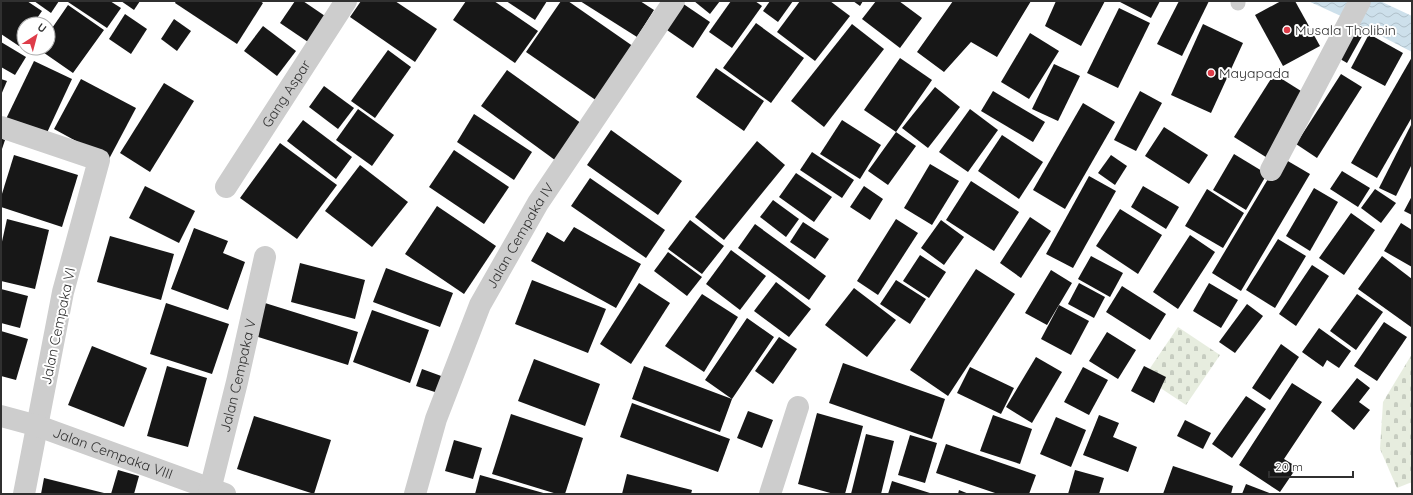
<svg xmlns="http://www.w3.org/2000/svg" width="1413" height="495" viewBox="0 0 1413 495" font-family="Quicksand,sans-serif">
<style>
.cemetery{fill:url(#cemetery-stones)}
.water{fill:url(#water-waves)}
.building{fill:#171717}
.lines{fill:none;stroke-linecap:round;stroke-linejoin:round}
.lane{stroke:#cdcdcd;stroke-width:15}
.street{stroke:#cdcdcd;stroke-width:22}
.poi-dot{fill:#de3c49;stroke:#fff;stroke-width:1.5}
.labels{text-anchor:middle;stroke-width:4;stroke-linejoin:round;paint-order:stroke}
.poi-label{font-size:14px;fill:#303030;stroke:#fff;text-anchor:start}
.street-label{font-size:14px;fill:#303030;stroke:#fff}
</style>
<defs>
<pattern id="cemetery-stones" width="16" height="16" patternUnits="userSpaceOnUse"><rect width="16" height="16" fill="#e7eddf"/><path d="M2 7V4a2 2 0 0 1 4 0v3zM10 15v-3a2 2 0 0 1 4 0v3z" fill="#c6ccc0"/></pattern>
<pattern id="water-waves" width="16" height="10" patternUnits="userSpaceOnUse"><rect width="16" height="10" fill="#cde0eb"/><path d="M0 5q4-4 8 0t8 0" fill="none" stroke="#b0c0ca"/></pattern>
</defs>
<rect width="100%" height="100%" fill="#fff"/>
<g class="cemetery">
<path d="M 1178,327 L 1220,355 L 1186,405 L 1144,377 Z"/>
<path d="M 1412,354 L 1412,482 L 1397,488 L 1380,449 L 1383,402 Z"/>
</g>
<path class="water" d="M 1308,1 L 1380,1 L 1412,16 L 1412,52 L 1354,22 Z"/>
<g class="building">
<path d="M 1,1 L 27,1 L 42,11 L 33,24 L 24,24 L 24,38 L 19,46 L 1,34 Z"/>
<path d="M 34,1 L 59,1 L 51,13 Z"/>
<path d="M 69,1 L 110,1 L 121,8 L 107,28 L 68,2 Z"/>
<path d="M 121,1 L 140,1 L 134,10 Z"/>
<path d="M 176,1 L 260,1 L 263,3 L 237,44 L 175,3 Z"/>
<path d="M 295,1 L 303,1 L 325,16 L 308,42 L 280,23 Z"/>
<path d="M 361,1 L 395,1 L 437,29 L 415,62 L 350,17 Z"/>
<path d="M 466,1 L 494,1 L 538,31 L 515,63 L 453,20 Z"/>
<path d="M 506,1 L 547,1 L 535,20 Z"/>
<path d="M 561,1 L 568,1 L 637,49 L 600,103 L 526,52 Z"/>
<path d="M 580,1 L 640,1 L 654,10 L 637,37 Z"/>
<path d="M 694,1 L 720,1 L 710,14 Z"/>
<path d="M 731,1 L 755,1 L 762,6 L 732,48 L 709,32 Z"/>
<path d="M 770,1 L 793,1 L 778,22 L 763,11 Z"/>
<path d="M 800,1 L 830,1 L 850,16 L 815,61 L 777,32 Z"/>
<path d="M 853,1 L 863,1 L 860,6 Z"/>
<path d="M 876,1 L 899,1 L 922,18 L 900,48 L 862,19 Z"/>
<path d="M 953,1 L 1031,1 L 997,57 L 971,42 L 944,72 L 917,52 Z"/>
<path d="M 1056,1 L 1105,1 L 1081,46 L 1045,26 Z"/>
<path d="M 1121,1 L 1160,1 L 1151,18 L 1120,2 Z"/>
<path d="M 1179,1 L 1209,1 L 1182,56 L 1157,44 Z"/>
<path d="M 1281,1 L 1295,1 L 1320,46 L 1283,66 L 1255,15 Z"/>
<path d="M 682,3 L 710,22 L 693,48 L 664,28 Z"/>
<path d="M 68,5 L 104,30 L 73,73 L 37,48 L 48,48 L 48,34 Z"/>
<path d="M 1119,8 L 1150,23 L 1118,88 L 1087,73 Z"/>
<path d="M 125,14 L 147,29 L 131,54 L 109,39 Z"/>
<path d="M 174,19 L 191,31 L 177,51 L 161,39 Z"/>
<path d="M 756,23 L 804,58 L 771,103 L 723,68 Z"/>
<path d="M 1354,23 L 1366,29 L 1347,63 L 1335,56 Z"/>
<path d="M 852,24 L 884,49 L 824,127 L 791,101 Z"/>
<path d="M 1203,24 L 1243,43 L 1211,113 L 1171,95 Z"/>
<path d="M 263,26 L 296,51 L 277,76 L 244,51 Z"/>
<path d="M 1030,33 L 1059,51 L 1029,99 L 1001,82 Z"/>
<path d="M 1369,34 L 1403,53 L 1385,86 L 1351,68 Z"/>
<path d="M 1,42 L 26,57 L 15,75 L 1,67 Z"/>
<path d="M 388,50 L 411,67 L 375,118 L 351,101 Z"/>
<path d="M 1412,57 L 1412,117 L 1377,178 L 1351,163 Z"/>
<path d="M 900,58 L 932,80 L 896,132 L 864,110 Z"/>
<path d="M 34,61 L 72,79 L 45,137 L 6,119 Z"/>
<path d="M 1054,64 L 1080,76 L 1058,121 L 1032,109 Z"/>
<path d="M 716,68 L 764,101 L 744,131 L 696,97 Z"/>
<path d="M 507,70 L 585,126 L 559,163 L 481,106 Z"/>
<path d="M 1274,74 L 1309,96 L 1269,159 L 1234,137 Z"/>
<path d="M 1341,74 L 1362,87 L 1317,158 L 1296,144 Z"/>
<path d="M 1,79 L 7,81 L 1,95 Z"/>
<path d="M 81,79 L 136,108 L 109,159 L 54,129 Z"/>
<path d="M 164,83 L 194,101 L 150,172 L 120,153 Z"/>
<path d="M 324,86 L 354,108 L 338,129 L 309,107 Z"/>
<path d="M 935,87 L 960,107 L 928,148 L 902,128 Z"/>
<path d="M 993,91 L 1045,122 L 1033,142 L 981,111 Z"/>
<path d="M 1140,91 L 1162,103 L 1136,151 L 1114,140 Z"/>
<path d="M 1083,103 L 1115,122 L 1065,209 L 1033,190 Z"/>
<path d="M 358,109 L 394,135 L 372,166 L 336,140 Z"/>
<path d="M 970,109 L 998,130 L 968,172 L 939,152 Z"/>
<path d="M 474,114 L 532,152 L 514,180 L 457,142 Z"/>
<path d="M 303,120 L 352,157 L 336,179 L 287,141 Z"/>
<path d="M 842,120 L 881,145 L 860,179 L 820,154 Z"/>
<path d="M 1411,125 L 1412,126 L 1412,164 L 1396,196 L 1379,188 Z"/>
<path d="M 1164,127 L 1208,155 L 1189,184 L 1145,156 Z"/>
<path d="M 611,130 L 682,181 L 658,215 L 587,165 Z"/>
<path d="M 896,132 L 916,146 L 888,185 L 868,171 Z"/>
<path d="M 1002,135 L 1043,162 L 1019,199 L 978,171 Z"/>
<path d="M 1,138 L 5,140 L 1,152 Z"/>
<path d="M 757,141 L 785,165 L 724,240 L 695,217 Z"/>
<path d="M 280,143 L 337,185 L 297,239 L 240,198 Z"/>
<path d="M 454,150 L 509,187 L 484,224 L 429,187 Z"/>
<path d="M 812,152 L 854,180 L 842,198 L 800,170 Z"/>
<path d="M 1234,154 L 1267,174 L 1246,210 L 1213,190 Z"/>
<path d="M 14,155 L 78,175 L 62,227 L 1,207 L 1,197 Z"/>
<path d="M 1111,155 L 1127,166 L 1115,185 L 1098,173 Z"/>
<path d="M 1281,157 L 1310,174 L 1241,291 L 1212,273 Z"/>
<path d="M 930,164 L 959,181 L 932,225 L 904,208 Z"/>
<path d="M 360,165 L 408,202 L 372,247 L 325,211 Z"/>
<path d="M 1342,171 L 1370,188 L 1358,207 L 1330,189 Z"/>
<path d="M 796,173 L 832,197 L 814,222 L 779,197 Z"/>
<path d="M 1089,176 L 1116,191 L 1073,268 L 1046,254 Z"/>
<path d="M 590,178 L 665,230 L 646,258 L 571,206 Z"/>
<path d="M 971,181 L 1019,212 L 994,251 L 946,220 Z"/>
<path d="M 145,186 L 195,211 L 179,243 L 129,218 Z"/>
<path d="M 864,186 L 883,199 L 870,220 L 850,207 Z"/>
<path d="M 1143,186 L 1179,207 L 1166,229 L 1131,207 Z"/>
<path d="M 1314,188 L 1338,202 L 1310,251 L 1286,236 Z"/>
<path d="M 1207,189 L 1244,213 L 1223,248 L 1185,226 Z"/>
<path d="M 1375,189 L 1396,203 L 1381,223 L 1361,208 Z"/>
<path d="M 1412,196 L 1412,215 L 1404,211 Z"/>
<path d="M 773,200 L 799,219 L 786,237 L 760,217 Z"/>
<path d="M 437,206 L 496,246 L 464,294 L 405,254 Z"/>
<path d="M 1120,209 L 1162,235 L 1138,274 L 1096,246 Z"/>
<path d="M 1351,213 L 1375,230 L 1344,275 L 1319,258 Z"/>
<path d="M 1030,217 L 1051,231 L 1021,278 L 1000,263 Z"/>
<path d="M 7,219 L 49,230 L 35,289 L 1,281 L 1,246 Z"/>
<path d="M 896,219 L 918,233 L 878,295 L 857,281 Z"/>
<path d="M 690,220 L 724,246 L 702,274 L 668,249 Z"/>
<path d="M 941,220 L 964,237 L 944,265 L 921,248 Z"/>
<path d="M 803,222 L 829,239 L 815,259 L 790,242 Z"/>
<path d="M 1401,223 L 1412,230 L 1412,267 L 1384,251 Z"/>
<path d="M 755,224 L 826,276 L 809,300 L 738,248 Z"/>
<path d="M 574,227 L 641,264 L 616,308 L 531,261 L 547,232 L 564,242 Z"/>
<path d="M 194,228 L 228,241 L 223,253 L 245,262 L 228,310 L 171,289 Z"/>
<path d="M 1190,235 L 1215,252 L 1178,309 L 1153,292 Z"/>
<path d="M 110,236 L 174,254 L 161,300 L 97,282 Z"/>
<path d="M 1278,239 L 1306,256 L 1275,308 L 1246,290 Z"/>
<path d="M 731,250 L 766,276 L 740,310 L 706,284 Z"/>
<path d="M 668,252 L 702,277 L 687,296 L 654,271 Z"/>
<path d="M 920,255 L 946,272 L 929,298 L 903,281 Z"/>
<path d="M 1091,256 L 1123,273 L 1110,297 L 1078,279 Z"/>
<path d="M 1382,256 L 1412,279 L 1411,327 L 1358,289 Z"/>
<path d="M 300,263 L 365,280 L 355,319 L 291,302 Z"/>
<path d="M 1312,265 L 1329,276 L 1296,326 L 1279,314 Z"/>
<path d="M 386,268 L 453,293 L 440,327 L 373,302 Z"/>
<path d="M 976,269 L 1015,294 L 948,396 L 910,370 Z"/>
<path d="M 1051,270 L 1072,283 L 1047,325 L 1025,313 Z"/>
<path d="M 532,280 L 606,309 L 588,353 L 515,324 Z"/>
<path d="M 896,280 L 926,299 L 910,324 L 880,304 Z"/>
<path d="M 776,282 L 811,309 L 789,337 L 754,311 Z"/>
<path d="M 639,283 L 670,303 L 631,364 L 600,344 Z"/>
<path d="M 1079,283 L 1105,297 L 1094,318 L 1068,304 Z"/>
<path d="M 1209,283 L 1238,300 L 1221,328 L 1193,311 Z"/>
<path d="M 1122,286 L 1166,314 L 1150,340 L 1106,312 Z"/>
<path d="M 854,288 L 896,320 L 867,357 L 825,325 Z"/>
<path d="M 1,289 L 28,296 L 20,328 L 1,323 Z"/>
<path d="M 702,294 L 738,317 L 704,372 L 665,346 Z"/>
<path d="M 1357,294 L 1383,312 L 1356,350 L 1330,331 Z"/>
<path d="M 166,303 L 229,324 L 212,374 L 150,354 Z"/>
<path d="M 265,303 L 358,332 L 348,365 L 255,336 Z"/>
<path d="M 1247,304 L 1263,316 L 1235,353 L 1219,342 Z"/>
<path d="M 1059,305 L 1089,321 L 1071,355 L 1041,339 Z"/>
<path d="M 372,310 L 429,330 L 410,383 L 353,362 Z"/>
<path d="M 747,318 L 774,337 L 732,399 L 720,432 L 632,399 L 644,366 L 732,399 L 705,380 Z"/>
<path d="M 1384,322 L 1407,337 L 1377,381 L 1354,366 Z"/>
<path d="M 1319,328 L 1351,351 L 1339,368 L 1327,360 L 1323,367 L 1302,352 Z"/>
<path d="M 1,331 L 28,339 L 16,380 L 1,376 Z"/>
<path d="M 1107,332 L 1136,350 L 1118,379 L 1089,361 Z"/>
<path d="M 779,337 L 797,349 L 773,384 L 755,371 Z"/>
<path d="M 1281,344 L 1299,357 L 1270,400 L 1252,388 Z"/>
<path d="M 92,346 L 147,368 L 124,427 L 68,405 Z"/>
<path d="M 1036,357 L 1062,372 L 1032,423 L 1006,407 Z"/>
<path d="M 534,359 L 600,384 L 585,426 L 518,401 Z"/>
<path d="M 843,363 L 945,399 L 932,439 L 829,403 Z"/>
<path d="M 167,366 L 207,378 L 188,447 L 147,436 Z"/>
<path d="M 1144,366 L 1166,377 L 1154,403 L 1131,391 Z"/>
<path d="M 970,367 L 1014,388 L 1001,414 L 957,393 Z"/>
<path d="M 1083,367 L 1108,380 L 1089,415 L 1064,402 Z"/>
<path d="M 422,369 L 444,377 L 438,393 L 416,386 Z"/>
<path d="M 1357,378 L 1370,388 L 1359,402 L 1370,410 L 1354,430 L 1331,411 Z"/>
<path d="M 1292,383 L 1322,402 L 1284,459 L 1297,467 L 1280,492 L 1239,465 Z"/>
<path d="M 1246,396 L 1266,409 L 1232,458 L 1212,444 Z"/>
<path d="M 632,403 L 730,439 L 718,472 L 620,437 Z"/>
<path d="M 748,411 L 773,420 L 762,448 L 737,438 Z"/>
<path d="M 817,413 L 863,426 L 845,494 L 834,494 L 798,484 Z"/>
<path d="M 511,414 L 583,438 L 565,494 L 557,494 L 492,474 Z"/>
<path d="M 993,415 L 1032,429 L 1020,464 L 980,451 Z"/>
<path d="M 1099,415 L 1119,423 L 1113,437 L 1137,447 L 1128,472 L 1083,455 Z"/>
<path d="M 254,416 L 331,440 L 314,494 L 237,469 Z"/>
<path d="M 1056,417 L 1086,430 L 1071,467 L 1040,454 Z"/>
<path d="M 1185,420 L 1211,433 L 1203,449 L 1177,436 Z"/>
<path d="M 866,434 L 894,441 L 881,494 L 851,494 Z"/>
<path d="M 910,435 L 937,443 L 925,483 L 898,475 Z"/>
<path d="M 454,440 L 482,448 L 473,479 L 445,471 Z"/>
<path d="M 946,444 L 1036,475 L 1029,494 L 998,494 L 936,473 Z"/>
<path d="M 1173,466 L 1233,486 L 1231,494 L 1163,494 Z"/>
<path d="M 118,470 L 139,476 L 134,494 L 111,494 Z"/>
<path d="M 1075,470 L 1104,478 L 1099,494 L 1068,494 Z"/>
<path d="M 627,474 L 692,490 L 691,494 L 622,494 Z"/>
<path d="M 480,475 L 547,494 L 475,494 Z"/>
<path d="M 44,478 L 104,493 L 104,494 L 41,494 Z"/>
<path d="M 892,481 L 933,494 L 888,494 Z"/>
<path d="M 1246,484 L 1272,494 L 1242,494 Z"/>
<path d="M 959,490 L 969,494 L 958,494 Z"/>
</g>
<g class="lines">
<path class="lane" d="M 1238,3 L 1238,1"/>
<g class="street">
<path d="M 1,127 L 99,160 L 63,292 L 24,494"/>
<path d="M 1271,170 L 1360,1"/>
<path id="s1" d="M 226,187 L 346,1"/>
<path id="s2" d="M 1,416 L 38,426 L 225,494"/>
<path id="s3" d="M 209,494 L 237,382 L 265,257"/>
<path id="s4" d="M 415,494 L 436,419 L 480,305 L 538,203 L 674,1"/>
<path d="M 770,494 L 798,407"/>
</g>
</g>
<g class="poi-dot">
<circle cx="1287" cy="30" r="4"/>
<circle cx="1211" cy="73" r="4"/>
</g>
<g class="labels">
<g class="poi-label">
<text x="1295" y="35">Musala Tholibin</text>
<text x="1219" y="78">Mayapada</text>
</g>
<g class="street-label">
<text dy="5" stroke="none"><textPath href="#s1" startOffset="111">Gang Aspar</textPath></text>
<text dy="5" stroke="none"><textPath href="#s4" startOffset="280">Jalan Cempaka IV</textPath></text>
<text transform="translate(58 326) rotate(-78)" y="5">Jalan Cempaka VI</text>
<text dy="5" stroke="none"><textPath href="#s3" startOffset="122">Jalan Cempaka V</textPath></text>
<text dy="5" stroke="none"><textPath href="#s2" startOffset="118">Jalan Cempaka VIII</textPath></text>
</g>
</g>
<rect width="1413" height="495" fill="none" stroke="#303030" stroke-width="4"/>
<g transform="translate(36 36) rotate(36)"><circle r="19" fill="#ffffff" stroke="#acacac"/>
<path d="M0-3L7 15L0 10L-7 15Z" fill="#de3c49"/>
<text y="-6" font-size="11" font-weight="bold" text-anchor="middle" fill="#303030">U</text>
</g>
<path d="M1269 471v6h84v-6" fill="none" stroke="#303030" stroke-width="2"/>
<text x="1275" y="471" font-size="12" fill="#303030" stroke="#ffffff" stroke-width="3" paint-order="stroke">20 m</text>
</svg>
